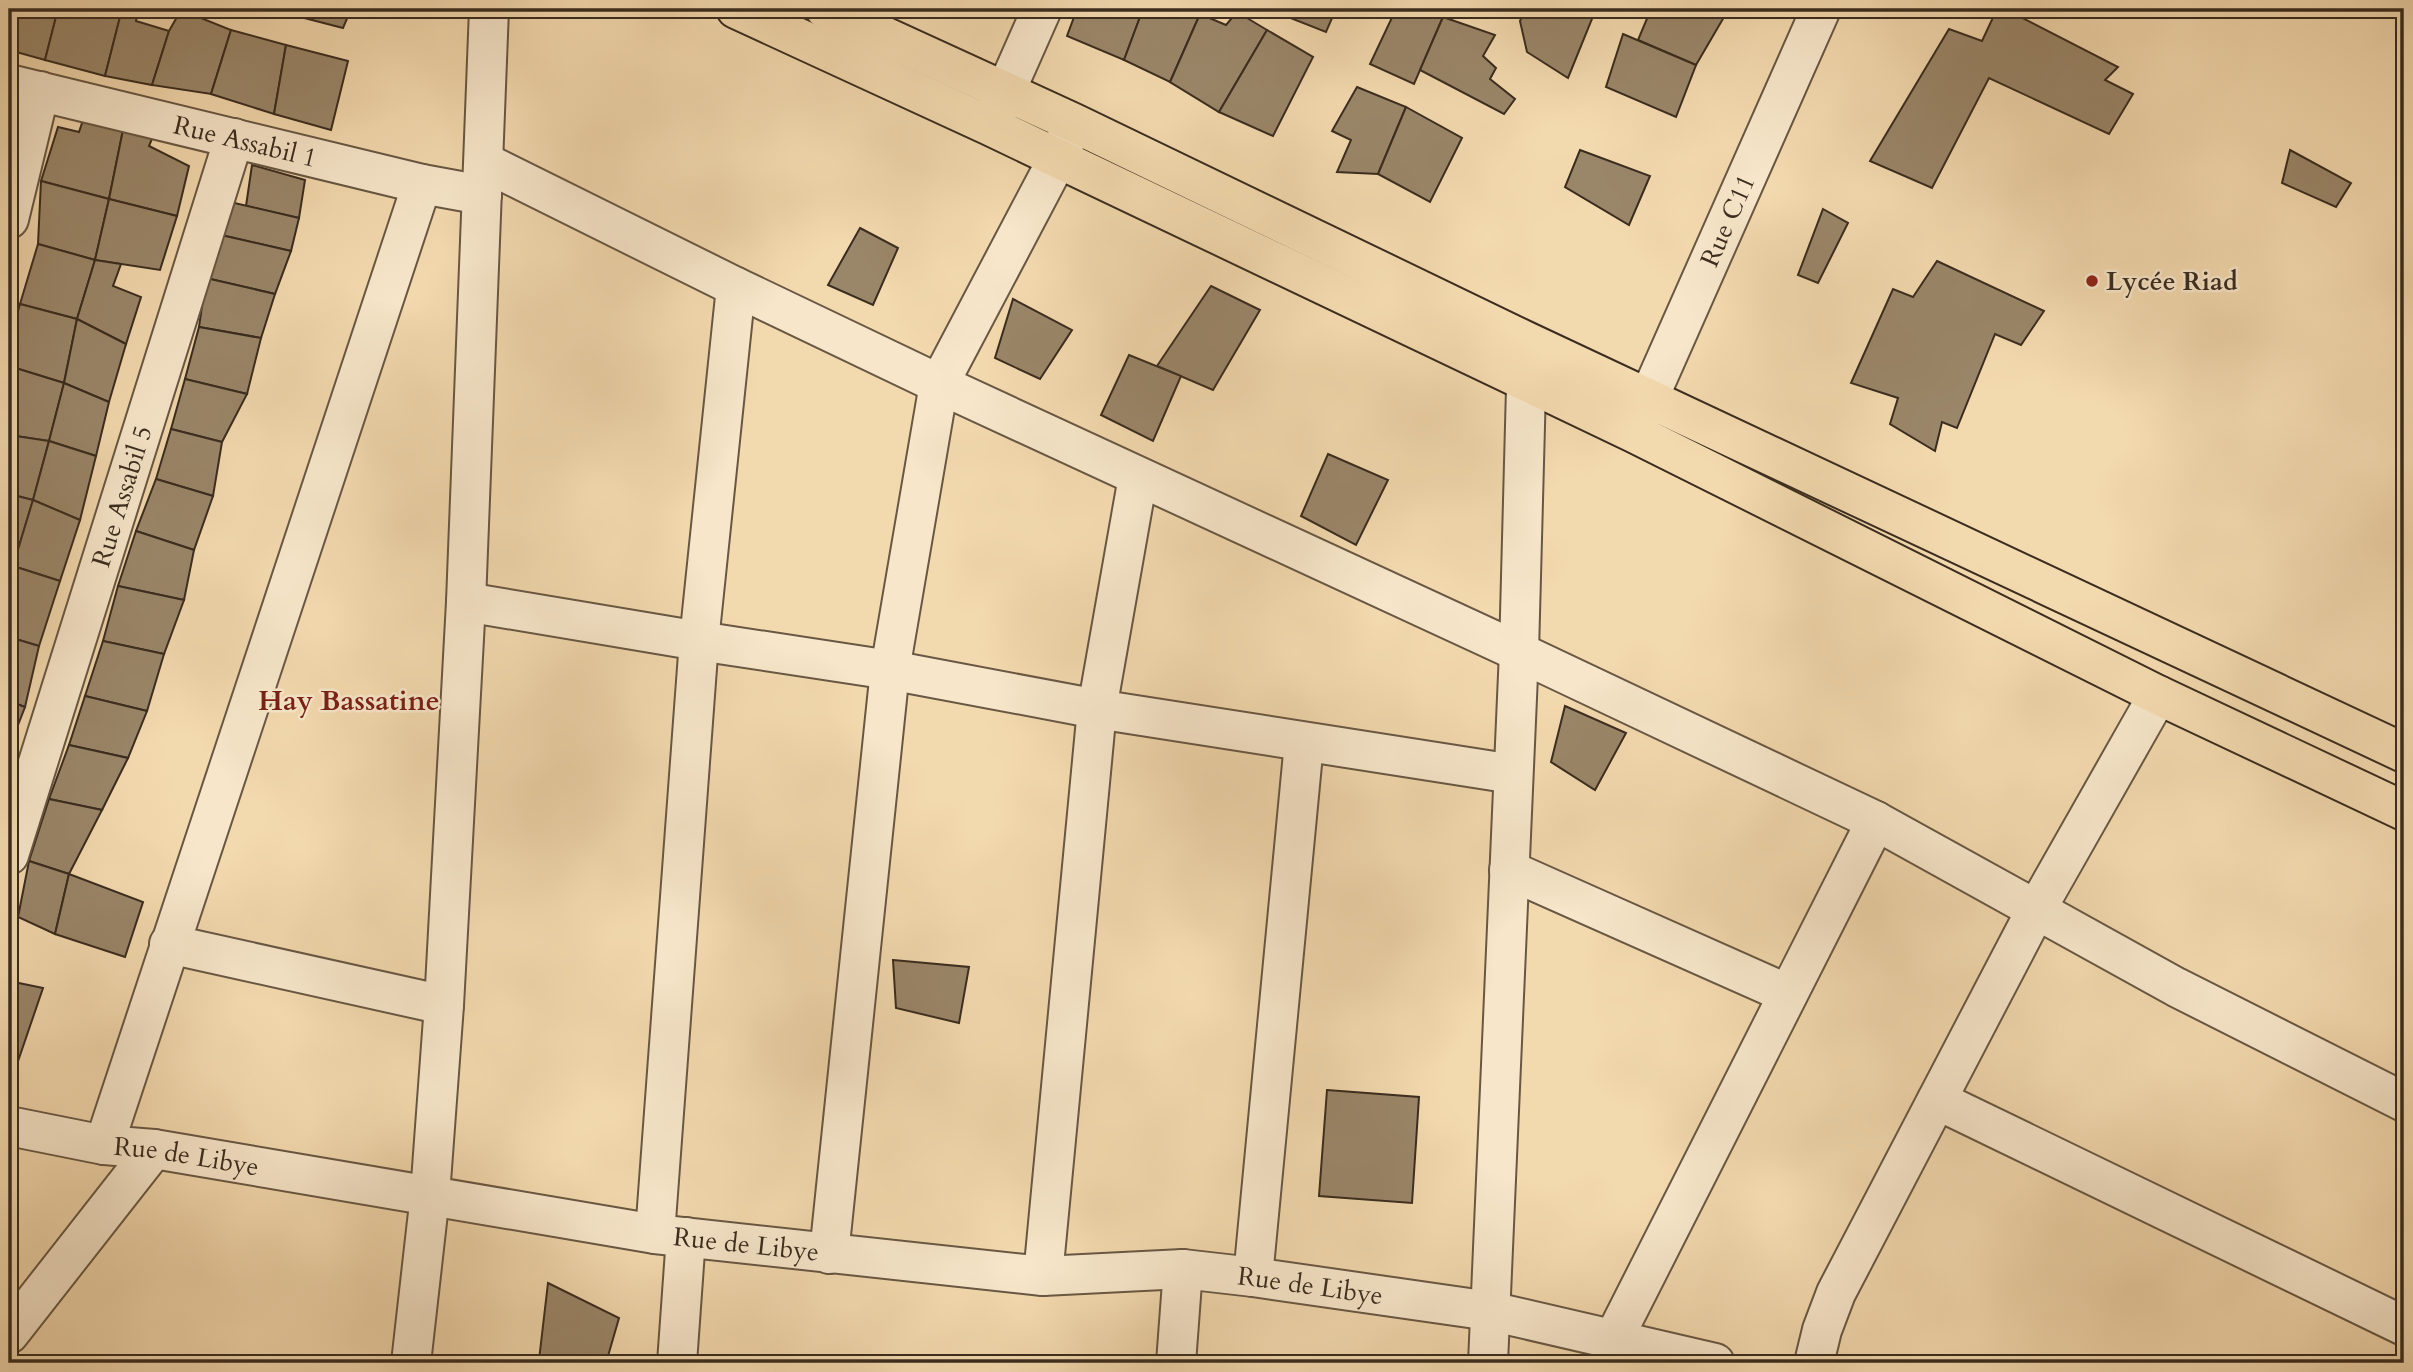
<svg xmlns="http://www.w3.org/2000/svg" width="2413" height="1372" viewBox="0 0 2413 1372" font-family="Cardo,serif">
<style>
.building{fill:#9a8669;stroke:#3a2c1f;stroke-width:2}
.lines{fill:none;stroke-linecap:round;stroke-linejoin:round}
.minor-casing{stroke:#685743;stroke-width:42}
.major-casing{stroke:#3a2c1f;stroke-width:42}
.minor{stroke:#f7e6ca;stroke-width:38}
.major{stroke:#f3d9ae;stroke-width:38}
.poi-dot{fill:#8f2418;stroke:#f7e6ca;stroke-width:2.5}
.labels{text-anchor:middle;stroke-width:5;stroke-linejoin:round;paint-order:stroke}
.street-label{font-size:26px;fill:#3a2c1f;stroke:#f7e6ca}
.poi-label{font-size:26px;font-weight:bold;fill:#3a2c1f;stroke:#f7e6ca;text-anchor:start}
.neighbourhood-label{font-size:28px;font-weight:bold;fill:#7a1f14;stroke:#f7e6ca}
</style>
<rect width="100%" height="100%" fill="#f3d9ae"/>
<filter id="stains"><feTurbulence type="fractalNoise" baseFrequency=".00286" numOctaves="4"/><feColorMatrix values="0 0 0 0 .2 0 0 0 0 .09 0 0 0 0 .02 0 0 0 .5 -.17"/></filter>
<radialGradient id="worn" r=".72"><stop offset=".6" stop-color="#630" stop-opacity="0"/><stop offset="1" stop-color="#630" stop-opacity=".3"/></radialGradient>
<g class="building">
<path d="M 9,9 L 58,9 L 45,60 L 9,50 Z"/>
<path d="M 58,9 L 122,9 L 105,76 L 45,60 Z"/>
<path d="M 122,9 L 138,9 L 136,21 L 169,31 L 152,85 L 105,76 Z"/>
<path d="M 291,9 L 351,9 L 343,28 L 289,14 Z"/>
<path d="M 1077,9 L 1143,9 L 1124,60 L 1067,36 Z"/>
<path d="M 1143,9 L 1187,9 L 1200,14 L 1170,82 L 1124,60 Z"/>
<path d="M 1271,9 L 1336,9 L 1326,32 L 1270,10 Z"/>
<path d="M 1396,9 L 1426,9 L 1443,17 L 1414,84 L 1370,64 Z"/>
<path d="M 1525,9 L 1596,9 L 1568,78 L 1527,52 L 1520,21 Z"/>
<path d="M 1651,9 L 1702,9 L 1724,17 L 1696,65 L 1638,40 Z"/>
<path d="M 1702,9 L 1729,9 L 1724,17 Z"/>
<path d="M 1997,9 L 2005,9 L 2118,67 L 2105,80 L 2133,94 L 2109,134 L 1989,78 L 1932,188 L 1870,161 L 1949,29 L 1982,41 Z"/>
<path d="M 181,10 L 231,30 L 211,94 L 152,85 L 169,31 Z"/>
<path d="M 1237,12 L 1267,30 L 1219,112 L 1170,82 L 1200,14 L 1226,25 Z"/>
<path d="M 1443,17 L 1495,35 L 1483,56 L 1496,68 L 1490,79 L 1515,99 L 1504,114 L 1420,70 Z"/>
<path d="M 231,30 L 286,45 L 274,114 L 211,94 Z"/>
<path d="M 1267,30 L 1313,57 L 1273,136 L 1219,112 Z"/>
<path d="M 1623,34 L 1696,65 L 1676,117 L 1606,87 Z"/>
<path d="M 286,45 L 348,61 L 331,130 L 274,114 Z"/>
<path d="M 1357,87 L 1406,107 L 1378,174 L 1337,172 L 1351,140 L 1332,131 Z"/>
<path d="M 1406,107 L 1462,138 L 1430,202 L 1378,174 Z"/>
<path d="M 85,114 L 124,125 L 109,199 L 41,181 L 58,127 L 79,132 Z"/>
<path d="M 124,125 L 156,129 L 149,146 L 189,166 L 177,216 L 109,199 Z"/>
<path d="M 1580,150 L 1650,176 L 1629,225 L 1565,187 Z"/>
<path d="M 2290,150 L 2351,183 L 2336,207 L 2282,183 Z"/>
<path d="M 252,165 L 305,180 L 299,218 L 246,206 Z"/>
<path d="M 41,181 L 109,199 L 95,260 L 38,244 Z"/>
<path d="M 109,199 L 177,216 L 160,270 L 95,260 Z"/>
<path d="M 226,201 L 299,218 L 291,251 L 221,235 Z"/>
<path d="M 1823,209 L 1848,223 L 1818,283 L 1798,275 Z"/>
<path d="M 860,228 L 898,248 L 873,305 L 828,285 Z"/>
<path d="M 221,235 L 291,251 L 275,294 L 206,278 Z"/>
<path d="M 38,244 L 95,260 L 77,319 L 20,304 Z"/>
<path d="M 95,260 L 121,264 L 113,286 L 141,297 L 126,344 L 77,319 Z"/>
<path d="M 1937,261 L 2044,311 L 2021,345 L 1995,334 L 1957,428 L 1942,422 L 1935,451 L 1890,424 L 1898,398 L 1851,383 L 1893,289 L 1913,297 Z"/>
<path d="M 206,278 L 275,294 L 261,338 L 199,327 Z"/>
<path d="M 1211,286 L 1260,310 L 1213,390 L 1157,366 Z"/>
<path d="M 1013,299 L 1072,330 L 1040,379 L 995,358 Z"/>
<path d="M 20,304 L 77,319 L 64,383 L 9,366 L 9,342 Z"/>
<path d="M 77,319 L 126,344 L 109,402 L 64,383 Z"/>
<path d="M 199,327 L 261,338 L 247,394 L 185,379 Z"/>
<path d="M 1129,355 L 1181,376 L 1153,441 L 1101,415 Z"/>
<path d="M 9,366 L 64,383 L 49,441 L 9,435 Z"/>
<path d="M 185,379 L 247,394 L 222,442 L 171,429 Z"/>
<path d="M 64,383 L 109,402 L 96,456 L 49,441 Z"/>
<path d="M 171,429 L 222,442 L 213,496 L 156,479 Z"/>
<path d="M 9,435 L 49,441 L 33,500 L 9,494 Z"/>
<path d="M 49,441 L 96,456 L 80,520 L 33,500 Z"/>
<path d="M 1328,454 L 1388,480 L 1356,545 L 1301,516 Z"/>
<path d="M 156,479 L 213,496 L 194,550 L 136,531 Z"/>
<path d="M 9,494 L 33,500 L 13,566 L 9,565 Z"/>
<path d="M 33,500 L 80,520 L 60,581 L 13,566 Z"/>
<path d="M 136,531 L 194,550 L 184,600 L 118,586 Z"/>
<path d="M 13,566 L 60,581 L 39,646 L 9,637 L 9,581 Z"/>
<path d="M 118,586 L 184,600 L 164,654 L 103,641 Z"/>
<path d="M 9,637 L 39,646 L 25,707 L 9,701 Z"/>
<path d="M 103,641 L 164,654 L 147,711 L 85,696 Z"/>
<path d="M 85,696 L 147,711 L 128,758 L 69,745 Z"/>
<path d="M 9,701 L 25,707 L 9,748 Z"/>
<path d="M 1565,706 L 1626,733 L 1595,790 L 1551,762 Z"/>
<path d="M 69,745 L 128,758 L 102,810 L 49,799 Z"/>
<path d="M 49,799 L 102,810 L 69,874 L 29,861 Z"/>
<path d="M 29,861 L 69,874 L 55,934 L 18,917 Z"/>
<path d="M 69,874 L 143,902 L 125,957 L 55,934 Z"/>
<path d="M 893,960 L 969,967 L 959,1023 L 896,1008 Z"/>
<path d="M 9,981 L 43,988 L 15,1070 L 9,1068 Z"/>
<path d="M 1327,1090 L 1419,1097 L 1412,1203 L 1319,1196 Z"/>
<path d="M 548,1283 L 619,1318 L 606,1363 L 539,1360 Z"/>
</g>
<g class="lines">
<g class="minor-casing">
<g id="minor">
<path id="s1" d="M 9,84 L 422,184 L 482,195"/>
<path d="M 992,122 L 1042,9"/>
<path d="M 484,162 L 736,287 L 939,384 L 1519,652 L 1876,821 L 2176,987 L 2404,1102"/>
<path d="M 9,219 L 40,91"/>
<path id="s2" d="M 1635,429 L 1821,9"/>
<path d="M 466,602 L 699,641 L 890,670 L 1097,709 L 1513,774"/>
<path id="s3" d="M 9,855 L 234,138"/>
<path d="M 1509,870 L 1788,994"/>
<path d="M 169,944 L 444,1005"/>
<path d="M 1937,1100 L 2404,1326"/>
<path id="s4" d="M 9,1126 L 104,1145 L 154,1149 L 655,1234 L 1043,1276 L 1183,1269 L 1253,1277 L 1490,1311 L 1715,1363"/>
<path d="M 104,1145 L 422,184"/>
<path d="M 655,1234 L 699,641 L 736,287"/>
<path d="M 829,1254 L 890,670 L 939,384 L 1057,160 L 1071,128"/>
<path d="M 1043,1276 L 1097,709 L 1138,477"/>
<path d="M 1253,1277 L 1304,743"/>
<path d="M 9,1334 L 154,1149"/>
<path d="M 1614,1338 L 1876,821"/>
<path d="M 411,1363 L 430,1195 L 444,1005 L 466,602 L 489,9"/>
<path d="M 677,1363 L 686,1237"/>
<path d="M 1176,1363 L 1183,1269"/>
<path d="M 1488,1363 L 1519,652 L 1527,350"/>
<path d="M 1814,1363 L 1822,1330 L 1836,1293 L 2036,910 L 2158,695"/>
</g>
</g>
<g class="major-casing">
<g id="major">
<path d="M 736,9 L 990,126 L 1634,433 L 2158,695 L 2404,811"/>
<path d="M 825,9 L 1074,123 L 1526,341 L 2404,753"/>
</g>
</g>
<use href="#minor" class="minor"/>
<use href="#major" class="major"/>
</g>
<circle class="poi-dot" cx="2092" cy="281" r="7"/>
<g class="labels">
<g class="street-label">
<text dy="9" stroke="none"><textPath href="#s1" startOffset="243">Rue Assabil 1</textPath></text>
<text dy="9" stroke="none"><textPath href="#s2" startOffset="228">Rue C11</textPath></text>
<text dy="9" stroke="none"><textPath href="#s3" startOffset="376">Rue Assabil 5</textPath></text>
<text dy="9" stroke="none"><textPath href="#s4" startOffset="180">Rue de Libye</textPath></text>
<text dy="9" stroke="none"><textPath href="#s4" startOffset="747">Rue de Libye</textPath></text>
<text dy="9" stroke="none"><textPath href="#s4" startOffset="1314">Rue de Libye</textPath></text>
</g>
<g class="poi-label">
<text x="2106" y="290">Lycée Riad</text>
</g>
<g class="neighbourhood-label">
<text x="349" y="710">Hay Bassatine</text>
</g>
</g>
<rect width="2413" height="1372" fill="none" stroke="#f3d9ae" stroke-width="35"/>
<rect x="10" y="10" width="2392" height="1351" fill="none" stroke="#3a2c1f" stroke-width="3.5"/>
<rect x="18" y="18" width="2378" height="1337" fill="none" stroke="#3a2c1f" stroke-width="2"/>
<rect width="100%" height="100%" filter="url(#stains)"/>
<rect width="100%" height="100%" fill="url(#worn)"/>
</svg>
